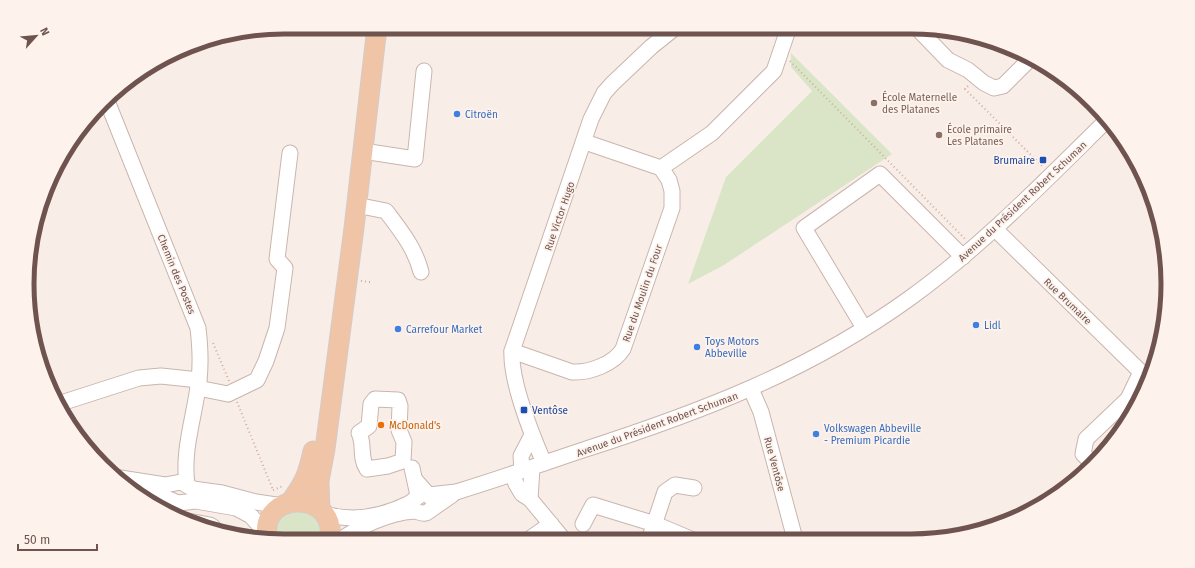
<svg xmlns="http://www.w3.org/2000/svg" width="1195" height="568" viewBox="0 0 1195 568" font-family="'Fira Sans',sans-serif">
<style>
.green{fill:#dae5c7}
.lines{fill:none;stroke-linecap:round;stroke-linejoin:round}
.minor-casing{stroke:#c9b5ae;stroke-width:17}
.major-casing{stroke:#d4cbca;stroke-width:21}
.path{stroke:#d0aca5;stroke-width:2;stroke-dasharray:1 3;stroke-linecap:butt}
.minor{stroke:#fff;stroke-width:15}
.major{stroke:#f0c4a7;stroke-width:19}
.education-dot{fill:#8d6e63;stroke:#fdf2ec;stroke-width:1.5}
.shop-dot{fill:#3f7fe0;stroke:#fdf2ec;stroke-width:1.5}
.transit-dot{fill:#1a4fb4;stroke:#fdf2ec;stroke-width:1.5}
.food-dot{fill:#e8710a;stroke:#fdf2ec;stroke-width:1.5}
.labels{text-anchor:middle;stroke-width:3.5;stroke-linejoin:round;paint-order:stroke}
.education-label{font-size:10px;fill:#785e54;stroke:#fdf2ec;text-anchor:start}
.shop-label{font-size:10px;fill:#366cbe;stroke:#fdf2ec;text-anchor:start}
.transit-label{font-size:10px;fill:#164399;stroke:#fdf2ec;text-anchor:end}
.street-label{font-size:10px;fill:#6f534e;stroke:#fdf2ec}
.food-label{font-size:10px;fill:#c56008;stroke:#fdf2ec;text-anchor:start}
.rim{fill:none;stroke:#6f534e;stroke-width:5}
</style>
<rect width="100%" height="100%" fill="#f9eee7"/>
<g class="green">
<path d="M 791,53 L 892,154 L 724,265 L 688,284 L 726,177 L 812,91 L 791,67 Z"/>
<path d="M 297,508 L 319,517 L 323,541 L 276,539 C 275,519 280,516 297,508 Z"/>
</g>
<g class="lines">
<g class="minor-casing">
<g id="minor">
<path d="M 917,28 L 948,60 L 968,70 L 984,83 L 994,88 L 1003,86 L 1029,60"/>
<path d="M 107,101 L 198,328 C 200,345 201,363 199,380 C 195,415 182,450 187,484"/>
<path d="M 363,151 L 415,159 L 424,71"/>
<path d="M 661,168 L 712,133 L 774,71 L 789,27"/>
<path d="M 356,205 L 386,211 C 401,231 415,248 421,272"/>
<path d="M 995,229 L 1149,380"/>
<path d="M 864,328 L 804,228 L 880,174 L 963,257"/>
<path d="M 512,351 L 572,372 C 589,373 614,364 623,349 L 672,208 L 672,191 L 669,180 L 661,168 L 585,142"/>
<path d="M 198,388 L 228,394 L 257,380 L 266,361 L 277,328 L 285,268 L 277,259 L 290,153"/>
<path d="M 751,389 L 761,412 L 795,539"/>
<path d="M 375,399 L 398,400 L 400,406 L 399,430 L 404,442 L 403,461 L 388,466 L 367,469 C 359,457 365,445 359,433 L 369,426 L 371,404 Z"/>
<path d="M 1128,399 L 1128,417"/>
<path d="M 58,404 L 139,378 L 161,376 L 199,380"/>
<path d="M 544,463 C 532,435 510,381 512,351 L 591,119 L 604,93 L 612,84 L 651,47 L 676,27"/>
<path d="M 1092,463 L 1083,454 L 1086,439 L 1128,399 L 1141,372"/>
<path d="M 412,468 L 417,491"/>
<path d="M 522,470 L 521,456 L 532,435"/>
<path d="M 513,474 L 516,484 L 522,494 L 530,499 L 564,540"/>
<path d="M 114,477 L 165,485 L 181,482 L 193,489 L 222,493 L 256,502 L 276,505 L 285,504"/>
<path d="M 416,481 L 432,499"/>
<path d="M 137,491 L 162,496 L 178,503 L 196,501 L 236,508 L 251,516 L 266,533"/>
<path d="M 429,495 L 456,492 C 499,479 541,464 583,450 C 701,412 809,371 910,298 C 982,246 1043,183 1106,121"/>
<path d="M 530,499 L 532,468"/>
<path d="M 323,513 C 352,523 381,517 408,504 C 415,501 417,494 426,494"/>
<path d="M 183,520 L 210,525 L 213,527"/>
<path d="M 583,524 L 593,505 L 655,524 L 693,540"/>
<path d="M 528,540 L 551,524"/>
<path d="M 649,540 L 665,492 L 675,485 L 694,488"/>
<path d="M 339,541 C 360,526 388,513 414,511 C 418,511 421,514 426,513 L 452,495"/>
</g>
</g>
<g class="major-casing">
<g id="major">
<path d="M 291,501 C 305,482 308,474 313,451"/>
<path d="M 320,509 L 319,481 L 325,449 L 354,228 L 377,27"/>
<path d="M 267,538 C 259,488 341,491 329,541"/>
</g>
</g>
<g class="path">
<path d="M 790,61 L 965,239"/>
<path d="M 968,86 L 965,89 L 1042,166"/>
<path d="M 361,281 L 370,282"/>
<path d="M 213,343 L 229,381"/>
<path d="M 237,402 L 273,490"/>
<path d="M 273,490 L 283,486"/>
</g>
<use href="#minor" class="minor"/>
<use href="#major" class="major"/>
</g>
<g class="education-dot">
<circle cx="874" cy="103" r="4"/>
<circle cx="939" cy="135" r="4"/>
</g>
<g class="shop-dot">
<circle cx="457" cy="114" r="4"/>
<circle cx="976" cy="325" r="4"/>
<circle cx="398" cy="329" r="4"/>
<circle cx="697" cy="347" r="4"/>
<circle cx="816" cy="434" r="4"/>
</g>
<g class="transit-dot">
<rect x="1039" y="156" width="8" height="8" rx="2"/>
<rect x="520" y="406" width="8" height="8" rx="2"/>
</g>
<circle class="food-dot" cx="381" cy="425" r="4"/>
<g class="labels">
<g class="education-label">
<text x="882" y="101">École Maternelle<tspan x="882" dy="12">des Platanes</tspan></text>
<text x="947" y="133">École primaire<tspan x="947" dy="12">Les Platanes</tspan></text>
</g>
<g class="shop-label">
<text x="465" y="118">Citroën</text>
<text x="984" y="329">Lidl</text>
<text x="406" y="333">Carrefour Market</text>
<text x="705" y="345">Toys Motors<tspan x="705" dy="12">Abbeville</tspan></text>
<text x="824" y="432">Volkswagen Abbeville<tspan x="824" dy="12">- Premium Picardie</tspan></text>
</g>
<g class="transit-label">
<text x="1035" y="164">Brumaire</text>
<text x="532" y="414" text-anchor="start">Ventôse</text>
</g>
<g class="street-label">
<text transform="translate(1022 201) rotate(-43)" y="4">Avenue du Président Robert Schuman</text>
<text transform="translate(559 216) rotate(-71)" y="4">Rue Victor Hugo</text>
<text transform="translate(177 274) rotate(68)" y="4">Chemin des Postes</text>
<text transform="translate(642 293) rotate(-71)" y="4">Rue du Moulin du Four</text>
<text transform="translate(1068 301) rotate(44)" y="4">Rue Brumaire</text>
<text transform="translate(657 424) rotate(-20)" y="4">Avenue du Président Robert Schuman</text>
<text transform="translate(775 464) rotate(75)" y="4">Rue Ventôse</text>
</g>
<g class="food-label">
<text x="389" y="429">McDonald's</text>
</g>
</g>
<path d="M0 0H1195V568H0ZM284 34H911A250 250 0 0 1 1161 284V284A250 250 0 0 1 911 534H284A250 250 0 0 1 34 284V284A250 250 0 0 1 284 34Z" fill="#fdf2ec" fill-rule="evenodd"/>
<path class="rim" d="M284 34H911A250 250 0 0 1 1161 284V284A250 250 0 0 1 911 534H284A250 250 0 0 1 34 284V284A250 250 0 0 1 284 34Z"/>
<g transform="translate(36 36) rotate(63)" stroke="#fdf2ec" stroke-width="3" paint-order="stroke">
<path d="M0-3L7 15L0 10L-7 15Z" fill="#6f534e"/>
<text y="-6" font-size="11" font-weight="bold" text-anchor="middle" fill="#6f534e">N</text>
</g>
<path d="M18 544v6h79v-6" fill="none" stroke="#6f534e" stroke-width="2"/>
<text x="24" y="544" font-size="12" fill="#6f534e" stroke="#fdf2ec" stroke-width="3" paint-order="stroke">50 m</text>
</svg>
